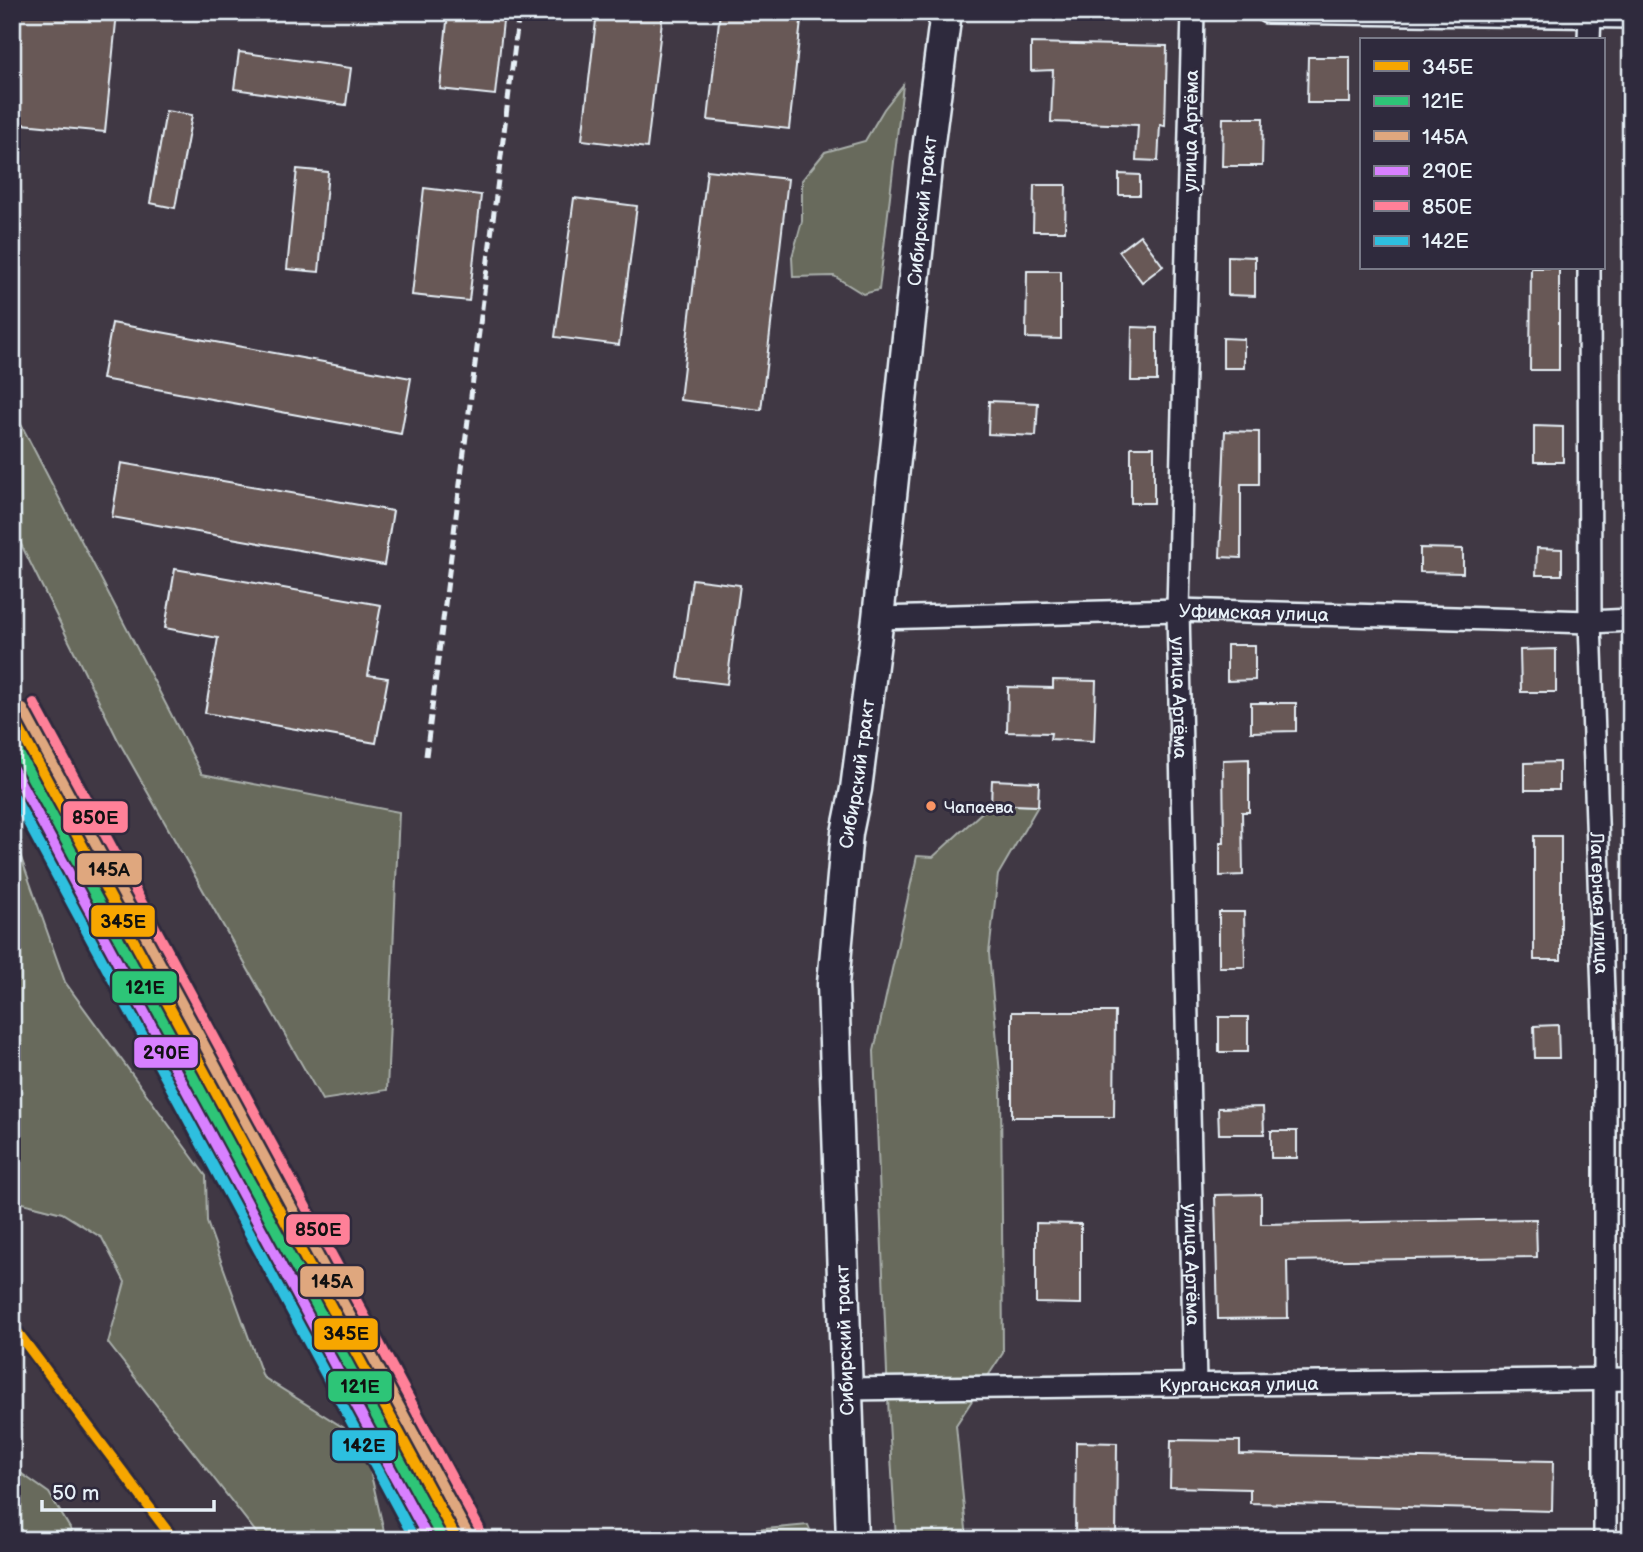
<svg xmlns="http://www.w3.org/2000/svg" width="1643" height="1552" viewBox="0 0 1643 1552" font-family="'Balsamiq Sans',sans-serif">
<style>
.green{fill:#686a5b;stroke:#a8aeaa;stroke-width:2}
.building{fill:#685856;stroke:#e8f1f8;stroke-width:2}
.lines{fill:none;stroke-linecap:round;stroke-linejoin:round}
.street-casing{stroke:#e8f1f8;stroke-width:26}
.secondary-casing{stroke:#e8f1f8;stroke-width:35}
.street{stroke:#2f2a3d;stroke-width:21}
.secondary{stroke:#2f2a3d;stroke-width:30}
.rail{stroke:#e8f1f8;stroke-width:5;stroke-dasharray:10 5;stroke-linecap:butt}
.rail-1-casing{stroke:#2f2a3d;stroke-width:16}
.rail-2-casing{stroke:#2f2a3d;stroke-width:16}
.rail-3-casing{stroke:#2f2a3d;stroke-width:16}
.rail-4-casing{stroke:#2f2a3d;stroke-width:16}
.rail-5-casing{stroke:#2f2a3d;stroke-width:16}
.rail-6-casing{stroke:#2f2a3d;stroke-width:16}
.rail-1{stroke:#f7a600;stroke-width:10}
.rail-2{stroke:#2dc577;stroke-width:10}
.rail-3{stroke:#dfa77e;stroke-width:10}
.rail-4{stroke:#d880ff;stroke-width:10}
.rail-5{stroke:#ff8098;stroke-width:10}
.rail-6{stroke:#2dbfdf;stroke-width:10}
.bus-dot{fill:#fb9564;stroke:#2f2a3d;stroke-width:2.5}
.labels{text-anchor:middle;stroke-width:6;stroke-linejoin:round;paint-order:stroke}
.bus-label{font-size:17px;fill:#e8f1f8;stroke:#2f2a3d;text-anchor:start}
.street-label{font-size:19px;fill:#e8f1f8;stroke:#2f2a3d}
.line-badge{stroke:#2f2a3d;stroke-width:2.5}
.pale-badge-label{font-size:19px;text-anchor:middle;font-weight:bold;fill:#111}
</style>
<rect width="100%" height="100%" fill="#403844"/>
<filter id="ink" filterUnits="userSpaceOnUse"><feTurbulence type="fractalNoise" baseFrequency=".0143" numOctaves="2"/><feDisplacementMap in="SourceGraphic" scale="14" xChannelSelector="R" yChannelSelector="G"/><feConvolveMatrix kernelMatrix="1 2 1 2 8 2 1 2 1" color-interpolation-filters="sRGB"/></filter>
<g filter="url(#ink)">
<g class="green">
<path d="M 903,85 L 879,290 L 863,294 L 834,276 L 793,277 L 792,257 L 802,221 L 802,180 L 825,152 L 865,141 L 884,109 Z"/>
<path d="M 12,407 L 202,774 L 399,812 L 387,1090 L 322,1100 L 118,740 L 12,526 Z"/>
<path d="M 991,804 L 1038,806 L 998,875 L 989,953 L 1001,1085 L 1003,1353 L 956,1425 L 967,1540 L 896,1540 L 889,1422 L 874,1051 L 917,856 L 933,857 Z"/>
<path d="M 12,832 L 65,982 L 206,1176 L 207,1222 L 263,1377 L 363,1440 L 386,1540 L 262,1540 L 108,1343 L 125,1282 L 102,1238 L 62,1213 L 15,1201 L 12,1197 Z"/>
<path d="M 12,1467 L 49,1493 L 77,1540 L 12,1540 Z"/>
<path d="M 808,1525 L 814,1540 L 692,1540 L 692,1536 Z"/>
</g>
<g class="building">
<path d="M 12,12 L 117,12 L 105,132 L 12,123 Z"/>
<path d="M 448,12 L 504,12 L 495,95 L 440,89 Z"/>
<path d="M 597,12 L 663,12 L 647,148 L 582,140 Z"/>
<path d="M 720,12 L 802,12 L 789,129 L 708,120 Z"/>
<path d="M 1031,43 L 1167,46 L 1165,126 L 1160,125 L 1158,161 L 1136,160 L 1138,125 L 1051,122 L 1053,70 L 1031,71 Z"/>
<path d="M 239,52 L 351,68 L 346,105 L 234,89 Z"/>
<path d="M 1308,57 L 1350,57 L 1350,103 L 1307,103 Z"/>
<path d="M 166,111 L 192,115 L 175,208 L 150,203 Z"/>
<path d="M 1223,118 L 1263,118 L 1262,166 L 1222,166 Z"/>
<path d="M 297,169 L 328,172 L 319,272 L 287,269 Z"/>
<path d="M 707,170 L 788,179 L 761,410 L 680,400 Z"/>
<path d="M 1119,174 L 1140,175 L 1140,195 L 1119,195 Z"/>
<path d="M 1034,185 L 1066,185 L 1065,231 L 1033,231 Z"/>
<path d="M 424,188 L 481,195 L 469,301 L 412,295 Z"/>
<path d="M 574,198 L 637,206 L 619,345 L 555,337 Z"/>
<path d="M 1140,235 L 1163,266 L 1142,282 L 1119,251 Z"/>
<path d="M 1228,256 L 1255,257 L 1255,296 L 1228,295 Z"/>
<path d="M 1531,268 L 1559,268 L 1559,370 L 1530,370 Z"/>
<path d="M 1027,271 L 1061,271 L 1061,339 L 1026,338 Z"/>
<path d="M 112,323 L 411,378 L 401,434 L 102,379 Z"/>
<path d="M 1132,327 L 1157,328 L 1157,381 L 1131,381 Z"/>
<path d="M 1223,338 L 1244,339 L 1244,368 L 1223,368 Z"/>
<path d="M 989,401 L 1038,403 L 1036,436 L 988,434 Z"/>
<path d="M 1534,426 L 1563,427 L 1563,462 L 1534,462 Z"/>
<path d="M 1225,431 L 1259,432 L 1259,484 L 1241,484 L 1241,558 L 1220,557 Z"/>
<rect x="1131" y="447" width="23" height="56"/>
<path d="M 121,463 L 393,511 L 384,565 L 112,517 Z"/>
<path d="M 1420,548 L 1463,549 L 1463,573 L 1420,572 Z"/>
<path d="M 1537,548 L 1562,549 L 1562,575 L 1536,575 Z"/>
<path d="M 175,569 L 381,605 L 368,675 L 388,678 L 376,743 L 205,713 L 218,638 L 165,628 Z"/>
<path d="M 692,579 L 740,585 L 727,684 L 678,678 Z"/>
<path d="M 1227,645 L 1255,645 L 1255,680 L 1227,681 Z"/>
<path d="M 1556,649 L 1556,692 L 1521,692 L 1520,650 Z"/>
<path d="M 1053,680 L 1096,681 L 1094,741 L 1050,739 L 1051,733 L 1007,732 L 1008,687 L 1053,688 Z"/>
<path d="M 1251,703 L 1296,703 L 1296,731 L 1251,732 Z"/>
<path d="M 1249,759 L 1249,812 L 1242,812 L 1243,875 L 1220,876 L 1220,843 L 1224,843 L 1223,760 Z"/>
<path d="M 1559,762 L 1559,790 L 1525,790 L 1525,763 Z"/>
<path d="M 992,780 L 1039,782 L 1038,806 L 991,804 Z"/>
<rect x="1534" y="836" width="27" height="124"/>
<path d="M 1219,912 L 1244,912 L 1245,967 L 1219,967 Z"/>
<path d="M 1012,1012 L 1115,1012 L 1114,1117 L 1012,1117 Z"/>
<rect x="1219" y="1017" width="29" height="35"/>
<path d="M 1558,1025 L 1559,1058 L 1535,1058 L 1534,1026 Z"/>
<path d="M 1263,1107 L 1264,1134 L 1219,1134 L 1218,1108 Z"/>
<rect x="1271" y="1131" width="26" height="27"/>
<path d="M 1261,1194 L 1261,1224 L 1536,1219 L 1537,1257 L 1287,1261 L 1288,1318 L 1218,1319 L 1215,1195 Z"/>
<path d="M 1036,1223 L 1081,1224 L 1081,1304 L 1036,1303 Z"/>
<path d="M 1171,1440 L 1240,1441 L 1240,1454 L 1553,1461 L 1552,1511 L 1250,1503 L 1250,1489 L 1170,1487 Z"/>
<path d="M 1076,1442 L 1117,1443 L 1116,1540 L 1075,1540 Z"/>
</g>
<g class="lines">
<g class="street-casing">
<g id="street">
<path id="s1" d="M 1193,12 L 1178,610 L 1195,1384"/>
<path d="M 1267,12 L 1631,17"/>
<path d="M 1589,40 L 1590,12"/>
<path id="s2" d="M 1589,268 L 1590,622 L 1605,1049 L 1605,1540"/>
<path id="s3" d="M 878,618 L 1178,610 L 1590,622 L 1631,620"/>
<path id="s4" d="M 845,1389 L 1631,1379"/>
</g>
</g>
<g class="secondary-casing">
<g id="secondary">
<path id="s5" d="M 852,1540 L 833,984 L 847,833 L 856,789 L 878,618 L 928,150 L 946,12"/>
</g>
</g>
<use href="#street" class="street"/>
<use href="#secondary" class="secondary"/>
<path class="rail" d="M 426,756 L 519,12"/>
<g class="rail-1-casing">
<g id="rail-1">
<path d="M 12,715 L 457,1540"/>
<path d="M 12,1325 L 174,1540"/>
</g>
</g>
<g class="rail-2-casing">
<path id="rail-2" d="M 12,741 L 443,1540"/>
</g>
<g class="rail-3-casing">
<path id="rail-3" d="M 23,709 L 468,1534"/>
</g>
<g class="rail-4-casing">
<path id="rail-4" d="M 12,767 L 429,1540"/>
</g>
<g class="rail-5-casing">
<path id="rail-5" d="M 34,703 L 479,1528"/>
</g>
<g class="rail-6-casing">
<path id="rail-6" d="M 12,793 L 415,1540"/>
</g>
<use href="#rail-1" class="rail-1"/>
<use href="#rail-2" class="rail-2"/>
<use href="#rail-3" class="rail-3"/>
<use href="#rail-4" class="rail-4"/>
<use href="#rail-5" class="rail-5"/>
<use href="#rail-6" class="rail-6"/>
</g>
</g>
<circle class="bus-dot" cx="931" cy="806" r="6"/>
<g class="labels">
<g class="bus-label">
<text x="944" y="813">Чапаева</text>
</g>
<g class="street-label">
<text transform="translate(1190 131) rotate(-89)" y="7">улица Артёма</text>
<text dy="7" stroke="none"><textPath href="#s5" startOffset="1335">Сибирский тракт</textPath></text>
<text dy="7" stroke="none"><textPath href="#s3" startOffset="376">Уфимская улица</textPath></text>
<text dy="7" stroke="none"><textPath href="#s1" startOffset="686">улица Артёма</textPath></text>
<text dy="7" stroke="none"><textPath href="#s5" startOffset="768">Сибирский тракт</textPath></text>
<text dy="7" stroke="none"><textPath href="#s2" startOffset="635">Лагерная улица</textPath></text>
<text dy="7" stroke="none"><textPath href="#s1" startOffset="1253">улица Артёма</textPath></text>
<text transform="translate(844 1340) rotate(-92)" y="7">Сибирский тракт</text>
<text dy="7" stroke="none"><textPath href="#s4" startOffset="394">Курганская улица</textPath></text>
</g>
</g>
<g class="line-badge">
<rect x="62" y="800" width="67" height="34" rx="7" fill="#ff8098"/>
<rect x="76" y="852" width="67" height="34" rx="7" fill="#dfa77e"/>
<rect x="90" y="904" width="66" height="34" rx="7" fill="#f7a600"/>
<rect x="111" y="970" width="67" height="34" rx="7" fill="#2dc577"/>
<rect x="133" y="1036" width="66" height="33" rx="7" fill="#d880ff"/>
<rect x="285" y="1213" width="66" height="33" rx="7" fill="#ff8098"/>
<rect x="299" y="1265" width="66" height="33" rx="7" fill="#dfa77e"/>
<rect x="313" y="1317" width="66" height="34" rx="7" fill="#f7a600"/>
<rect x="327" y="1370" width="66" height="33" rx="7" fill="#2dc577"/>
<rect x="331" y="1429" width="66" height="33" rx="7" fill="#2dbfdf"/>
</g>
<g class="pale-badge-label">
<text x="95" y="824">850Е</text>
<text x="109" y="876">145А</text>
<text x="123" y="928">345Е</text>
<text x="145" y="994">121Е</text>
<text x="166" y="1059">290Е</text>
<text x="318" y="1236">850Е</text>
<text x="332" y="1288">145А</text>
<text x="346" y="1340">345Е</text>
<text x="360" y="1393">121Е</text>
<text x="364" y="1452">142Е</text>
</g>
<rect width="1643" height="1552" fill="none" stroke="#2f2a3d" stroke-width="42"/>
<rect x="21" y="21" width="1601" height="1510" fill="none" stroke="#e8f1f8" stroke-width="2.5" filter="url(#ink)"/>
<rect x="1360" y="38" width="245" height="231" fill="#2f2a3d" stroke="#797a88" stroke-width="2"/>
<rect x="1374" y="61" width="35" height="10" fill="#f7a600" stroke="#797a88" stroke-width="2"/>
<text x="1422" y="74" font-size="21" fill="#e8f1f8">345Е</text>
<rect x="1374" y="96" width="35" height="10" fill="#2dc577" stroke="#797a88" stroke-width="2"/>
<text x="1422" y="108" font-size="21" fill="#e8f1f8">121Е</text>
<rect x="1374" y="131" width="35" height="10" fill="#dfa77e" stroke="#797a88" stroke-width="2"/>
<text x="1422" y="144" font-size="21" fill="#e8f1f8">145А</text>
<rect x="1374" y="166" width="35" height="10" fill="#d880ff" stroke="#797a88" stroke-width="2"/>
<text x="1422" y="178" font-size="21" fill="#e8f1f8">290Е</text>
<rect x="1374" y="201" width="35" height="10" fill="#ff8098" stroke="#797a88" stroke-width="2"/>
<text x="1422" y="214" font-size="21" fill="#e8f1f8">850Е</text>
<rect x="1374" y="236" width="35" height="10" fill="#2dbfdf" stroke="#797a88" stroke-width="2"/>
<text x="1422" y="248" font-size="21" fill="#e8f1f8">142Е</text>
<path d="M42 1500v10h172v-10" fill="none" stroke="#e8f1f8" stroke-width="3.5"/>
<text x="52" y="1500" font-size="21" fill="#e8f1f8" stroke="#2f2a3d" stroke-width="5" paint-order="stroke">50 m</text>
</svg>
